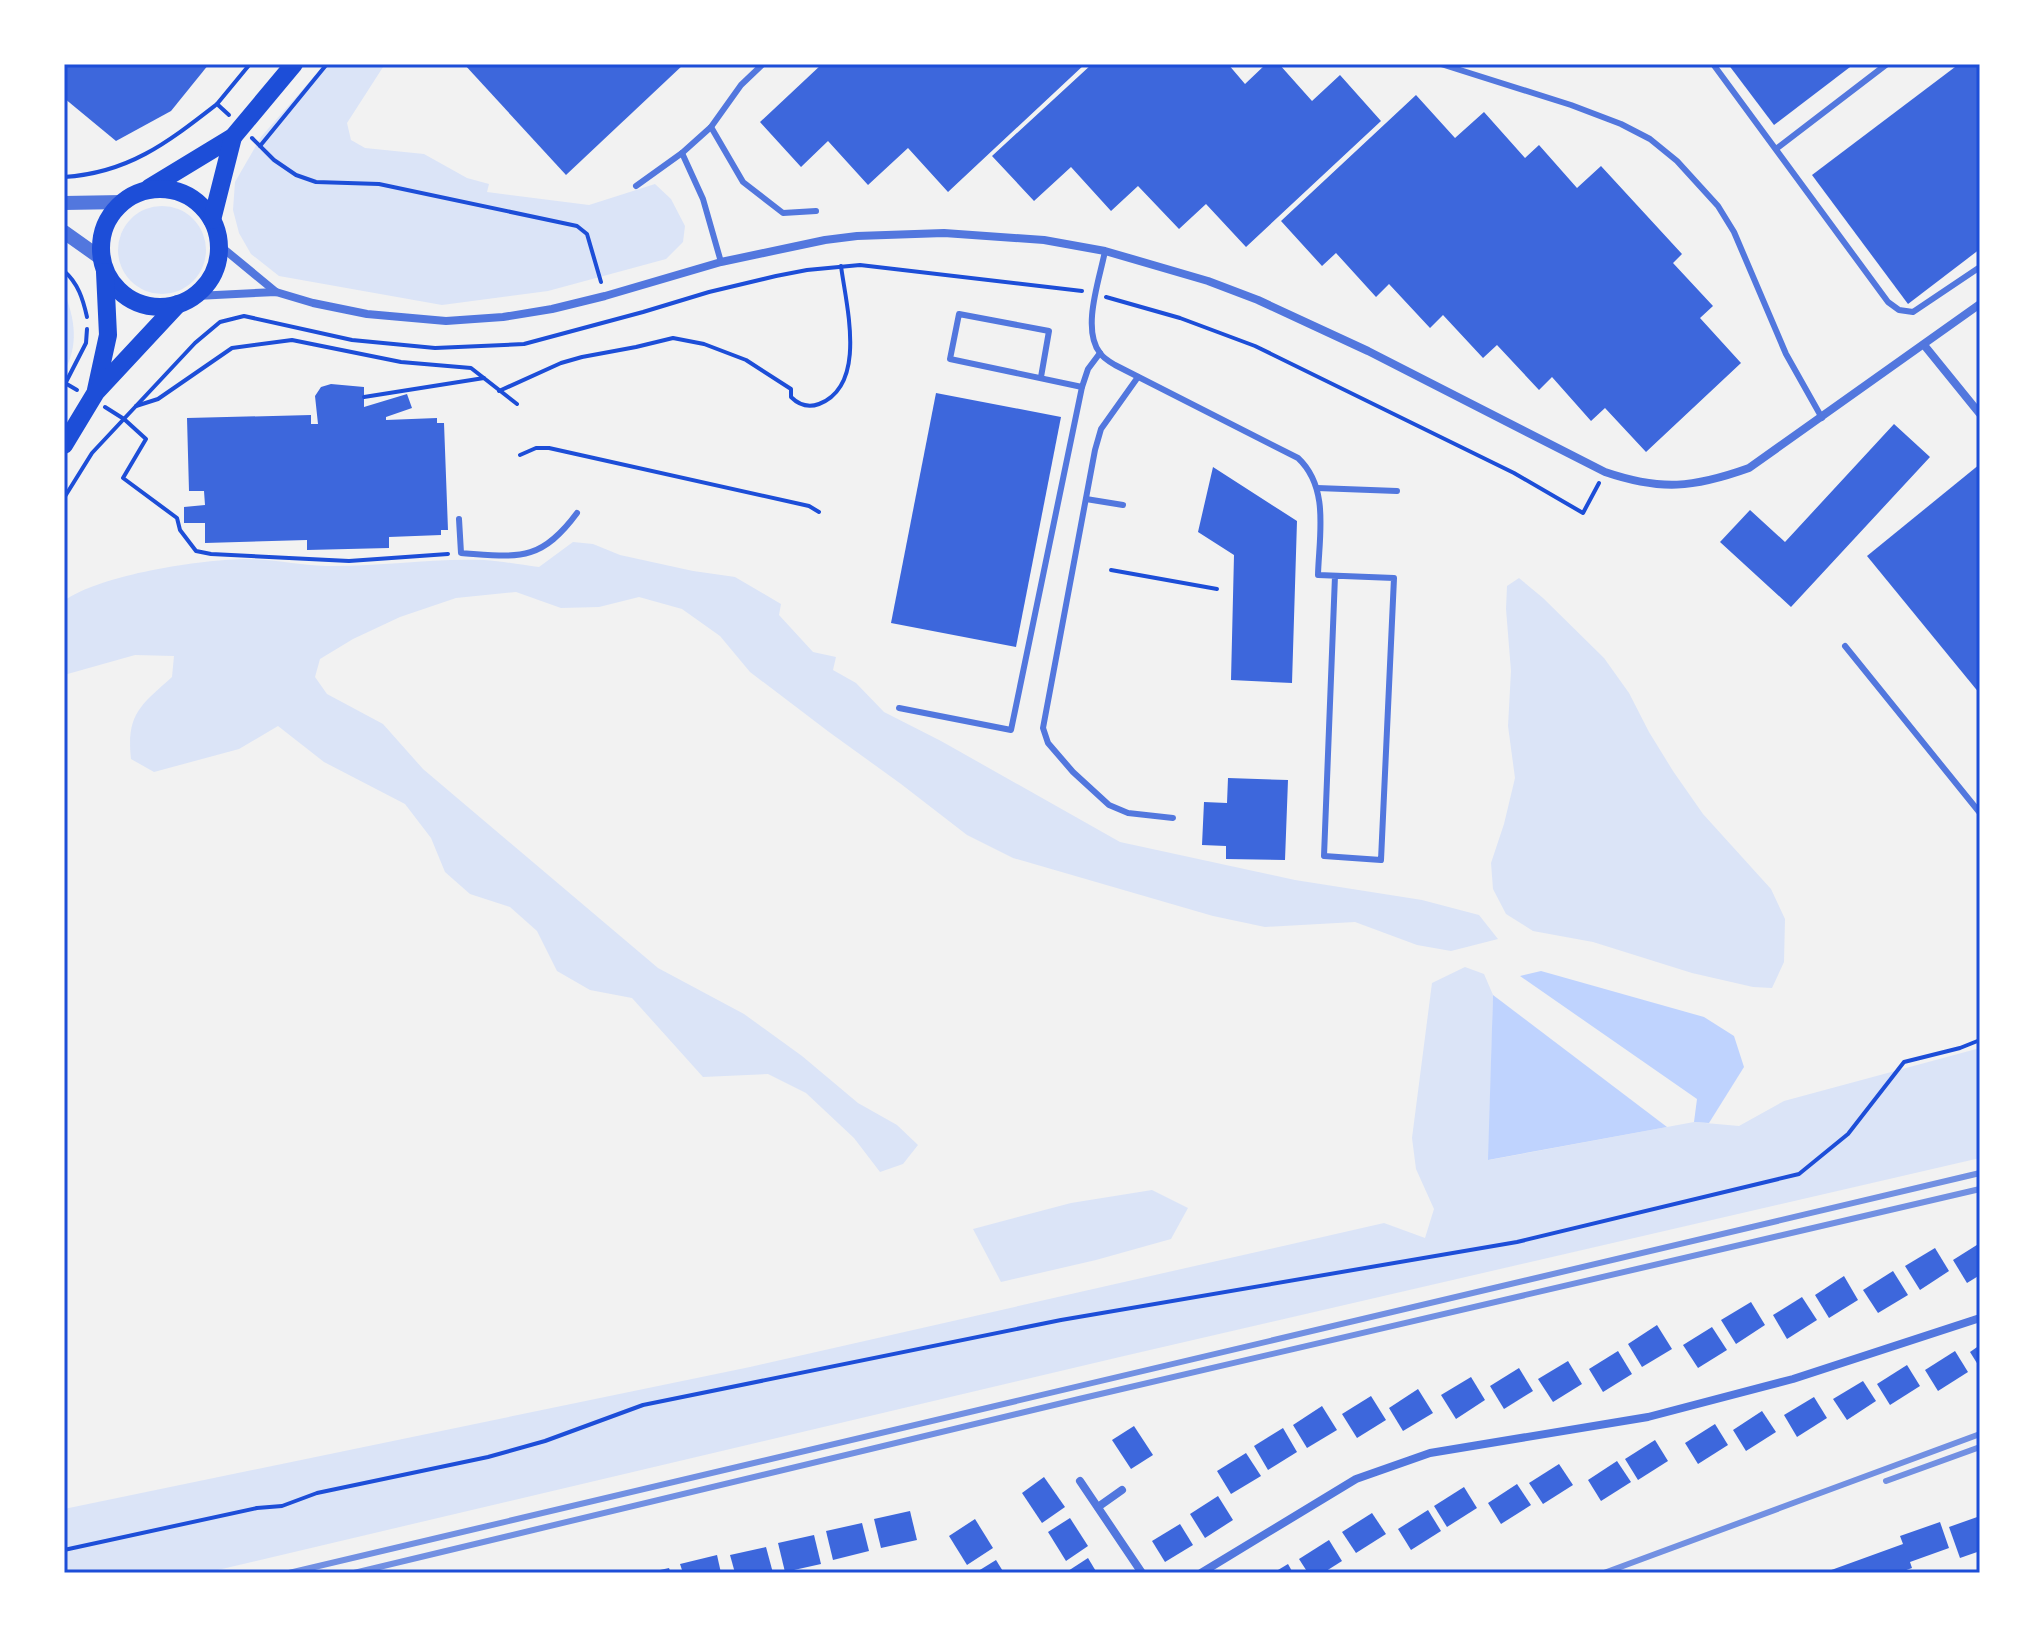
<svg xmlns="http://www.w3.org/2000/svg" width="2044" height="1637" viewBox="0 0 2044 1637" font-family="Commissioner,sans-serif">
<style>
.green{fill:#dbe4f7}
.water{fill:#bfd3fe}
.building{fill:#3d67dc}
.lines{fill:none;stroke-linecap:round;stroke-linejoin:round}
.path{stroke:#1d4ed8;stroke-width:4}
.service{stroke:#5277de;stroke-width:6}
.minor{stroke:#5277de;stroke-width:8}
.tertiary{stroke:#5277de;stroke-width:14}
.primary{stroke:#1d4ed8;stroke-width:18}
.rail{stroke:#7290e2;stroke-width:6}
.neatline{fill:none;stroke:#1d4ed8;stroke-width:3}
</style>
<rect width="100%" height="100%" fill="#f2f2f2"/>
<g class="green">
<path d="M 325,64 L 385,64 L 347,123 L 351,140 L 365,148 L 424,154 L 467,178 L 489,184 L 487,192 L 589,205 L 655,184 L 671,199 L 685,226 L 683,242 L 666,259 L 548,291 L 442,305 L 279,276 L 251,254 L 239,233 L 233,210 L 235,182 L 261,137 Z"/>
<circle cx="162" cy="250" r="44"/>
<path d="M 64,292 C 75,319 79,345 64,372 Z"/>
<path d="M 573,542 L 593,544 L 620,555 L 693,571 L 735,577 L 781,604 L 779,615 L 813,652 L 836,657 L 833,670 L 856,683 L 884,712 L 941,741 L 1120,842 L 1295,880 L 1422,900 L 1479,915 L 1498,939 L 1451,951 L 1417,945 L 1355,922 L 1265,927 L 1213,916 L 1013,858 L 967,835 L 901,784 L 829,732 L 750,672 L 720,636 L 682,609 L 639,597 L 599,607 L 561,608 L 516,592 L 456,598 L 400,617 L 353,639 L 320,659 L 315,677 L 327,694 L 383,724 L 423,769 L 658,968 L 744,1014 L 802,1056 L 858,1103 L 897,1125 L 918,1145 L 903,1164 L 880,1172 L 854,1138 L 806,1093 L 768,1074 L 703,1077 L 632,998 L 590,990 L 557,971 L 537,931 L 510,907 L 470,894 L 445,872 L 431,838 L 405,804 L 324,762 L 278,726 L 239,749 L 154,772 L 131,759 C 126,714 141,705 172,677 L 174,656 L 135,655 L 64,675 L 64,601 C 99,575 202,559 247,559 C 273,559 299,565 326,566 C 378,567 431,558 484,560 C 502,561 521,565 539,567 Z"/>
<path d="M 1519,578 L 1543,598 L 1604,658 L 1629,693 L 1649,732 L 1673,771 L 1703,814 L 1771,889 L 1785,919 L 1784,962 L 1772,988 L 1753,987 L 1692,973 L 1593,942 L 1533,931 L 1506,914 L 1493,889 L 1491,863 L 1504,824 L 1515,778 L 1508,726 L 1511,671 L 1506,609 L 1507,586 Z"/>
<path d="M 1465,967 L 1484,974 L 1493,995 L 1489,1160 L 1694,1122 L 1739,1126 L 1784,1101 L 1980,1048 L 1980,1158 L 1124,1356 L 205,1573 L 64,1573 L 64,1509 L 750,1367 L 1384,1223 L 1425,1238 L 1434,1209 L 1416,1169 L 1412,1138 L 1432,983 Z"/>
<path d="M 1152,1190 L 1188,1208 L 1171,1239 L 1096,1260 L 1001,1282 L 973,1229 L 1071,1203 Z"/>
</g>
<g class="water">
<path d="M 1541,971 L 1704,1017 L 1734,1036 L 1744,1067 L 1709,1123 L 1694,1122 L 1697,1099 L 1520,976 Z"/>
<path d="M 1493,995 L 1667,1127 L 1488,1160 Z"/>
</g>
<g class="building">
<path d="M 64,64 L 209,64 L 171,111 L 116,141 L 64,98 Z"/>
<path d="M 464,64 L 684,64 L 566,175 Z"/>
<path d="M 822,64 L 1085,64 L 948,192 L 908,148 L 868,185 L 828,141 L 801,167 L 760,122 Z"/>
<path d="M 1092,64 L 1228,64 L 1245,84 L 1266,64 L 1279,64 L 1312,101 L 1340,75 L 1381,121 L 1246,247 L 1206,204 L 1179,229 L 1138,186 L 1111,211 L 1071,167 L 1034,201 L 992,156 Z"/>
<path d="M 1728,64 L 1854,64 L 1774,125 Z"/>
<path d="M 1959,64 L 1980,64 L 1980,249 L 1908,304 L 1812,175 Z"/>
<path d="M 1416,95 L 1455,138 L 1484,112 L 1525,158 L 1539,145 L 1577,188 L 1601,166 L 1682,254 L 1673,263 L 1713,306 L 1700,318 L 1741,363 L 1646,452 L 1605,408 L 1591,421 L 1552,377 L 1539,390 L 1497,345 L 1483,358 L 1443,315 L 1430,328 L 1389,284 L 1376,297 L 1336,253 L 1322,266 L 1281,221 Z"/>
<path d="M 331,384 L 364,387 L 364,407 L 407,394 L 412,408 L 386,417 L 386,420 L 437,418 L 437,423 L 444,423 L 448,530 L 441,530 L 441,535 L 389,537 L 389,548 L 307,550 L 307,540 L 205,543 L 205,523 L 184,523 L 184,507 L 205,505 L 204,491 L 189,491 L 187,418 L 311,415 L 311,424 L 318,424 L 315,396 L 321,387 Z"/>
<path d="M 936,393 L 1061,417 L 1016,647 L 891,623 Z"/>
<path d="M 1894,424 L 1930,457 L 1791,607 L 1720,542 L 1750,510 L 1785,542 Z"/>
<path d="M 1980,464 L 1980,694 L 1867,556 Z"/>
<path d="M 1213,467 L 1297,521 L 1292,683 L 1231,680 L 1234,555 L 1198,532 Z"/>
<path d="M 1228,778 L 1288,780 L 1285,860 L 1226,859 L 1226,846 L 1202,845 L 1204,802 L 1227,803 Z"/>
<path d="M 1980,1243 L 1980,1275 L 1967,1283 L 1953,1260 Z"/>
<path d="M 1935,1248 L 1949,1271 L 1920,1290 L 1905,1266 Z"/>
<path d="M 1893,1271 L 1908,1295 L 1878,1313 L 1863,1290 Z"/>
<path d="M 1844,1276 L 1858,1300 L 1829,1318 L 1815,1295 Z"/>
<path d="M 1802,1297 L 1817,1320 L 1787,1339 L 1773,1315 Z"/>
<path d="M 1751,1302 L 1765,1325 L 1736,1344 L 1721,1320 Z"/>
<path d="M 1657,1325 L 1672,1349 L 1642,1367 L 1628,1344 Z"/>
<path d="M 1712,1327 L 1727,1350 L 1698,1368 L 1683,1345 Z"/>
<path d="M 1980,1345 L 1980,1368 L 1970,1352 Z"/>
<path d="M 1618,1351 L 1632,1374 L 1603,1392 L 1589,1369 Z"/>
<path d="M 1955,1351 L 1968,1372 L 1938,1391 L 1925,1370 Z"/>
<path d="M 1568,1361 L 1582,1384 L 1553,1402 L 1538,1379 Z"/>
<path d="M 1907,1365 L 1920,1386 L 1890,1405 L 1877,1384 Z"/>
<path d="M 1519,1368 L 1533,1391 L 1504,1409 L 1490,1386 Z"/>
<path d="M 1471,1377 L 1485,1400 L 1456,1419 L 1441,1395 Z"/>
<path d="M 1863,1381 L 1876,1401 L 1847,1420 L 1833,1399 Z"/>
<path d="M 1418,1389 L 1433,1413 L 1403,1431 L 1389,1408 Z"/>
<path d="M 1371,1396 L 1386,1420 L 1357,1438 L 1342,1414 Z"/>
<path d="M 1814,1397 L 1827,1418 L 1797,1437 L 1784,1415 Z"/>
<path d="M 1322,1406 L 1337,1430 L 1307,1448 L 1293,1425 Z"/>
<path d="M 1762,1411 L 1776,1432 L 1746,1451 L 1733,1430 Z"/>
<path d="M 1715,1424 L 1728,1445 L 1698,1464 L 1685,1443 Z"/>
<path d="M 1134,1426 L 1153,1455 L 1131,1469 L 1112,1440 Z"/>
<path d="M 1283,1428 L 1297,1452 L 1268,1470 L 1254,1446 Z"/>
<path d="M 1655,1440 L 1668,1461 L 1638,1480 L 1625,1459 Z"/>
<path d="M 1246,1453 L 1261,1476 L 1231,1494 L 1217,1471 Z"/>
<path d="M 1617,1461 L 1631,1482 L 1601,1501 L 1588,1480 Z"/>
<path d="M 1559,1464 L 1573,1485 L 1543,1504 L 1529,1483 Z"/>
<path d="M 1044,1477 L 1065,1507 L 1042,1523 L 1022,1493 Z"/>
<path d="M 1517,1484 L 1531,1505 L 1501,1524 L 1488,1503 Z"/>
<path d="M 1464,1487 L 1477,1508 L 1447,1527 L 1434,1506 Z"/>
<path d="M 1218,1496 L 1233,1520 L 1205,1538 L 1190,1514 Z"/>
<path d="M 1428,1510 L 1441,1531 L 1411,1550 L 1398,1529 Z"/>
<path d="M 910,1511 L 917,1540 L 881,1548 L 874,1519 Z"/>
<path d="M 1372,1513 L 1386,1534 L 1356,1553 L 1342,1532 Z"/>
<path d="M 1980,1516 L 1980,1551 L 1960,1558 L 1949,1527 Z"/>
<path d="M 1070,1518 L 1088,1546 L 1066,1561 L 1048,1532 Z"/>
<path d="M 975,1519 L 993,1548 L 967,1565 L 949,1536 Z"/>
<path d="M 1940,1522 L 1949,1548 L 1910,1562 L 1912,1568 L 1898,1573 L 1823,1573 L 1903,1544 L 1900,1536 Z"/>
<path d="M 862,1523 L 869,1551 L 833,1560 L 826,1531 Z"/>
<path d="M 1180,1524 L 1193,1545 L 1165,1562 L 1152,1541 Z"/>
<path d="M 814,1535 L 821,1564 L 785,1572 L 778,1543 Z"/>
<path d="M 1329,1540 L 1342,1561 L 1323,1573 L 1308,1573 L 1299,1559 Z"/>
<path d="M 766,1547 L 773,1573 L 735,1573 L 730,1555 Z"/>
<path d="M 717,1555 L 721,1573 L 683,1573 L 680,1564 Z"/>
<path d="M 1088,1558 L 1097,1573 L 1069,1573 L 1068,1571 Z"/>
<path d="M 996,1560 L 1004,1573 L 975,1573 Z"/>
<path d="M 1288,1564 L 1293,1573 L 1273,1573 Z"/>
<path d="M 669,1568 L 671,1573 L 651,1573 L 651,1572 Z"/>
</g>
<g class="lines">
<g class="path">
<path d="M 217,104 L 250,64"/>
<path d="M 252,138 L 274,160 L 296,175 L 316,182 L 379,184 L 577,226 L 587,234 L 601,282"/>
<path d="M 260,146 L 327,64"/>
<path d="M 64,177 C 129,173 168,142 217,104 L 229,115"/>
<path d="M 64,271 C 78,283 83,299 87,317"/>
<path d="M 1106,297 L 1180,318 L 1255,346 L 1514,473 L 1583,513 L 1599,483"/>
<path d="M 65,383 L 77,390"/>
<path d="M 65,384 L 86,343 L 87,329"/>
<path d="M 499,391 L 561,363 L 582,357 L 636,347 L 673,338 L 704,344 L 746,360 L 791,389 L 791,397 C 799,405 808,408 819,404 C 868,385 846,305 841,266"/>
<path d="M 364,397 L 484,378"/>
<path d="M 136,406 L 158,399 L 232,348 L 292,340 L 401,362 L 471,368 L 517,404"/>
<path d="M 105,407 L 124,419 L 146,439 L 123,478 L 177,518 L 180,530 L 196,551 L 211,554 L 349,561 L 448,554"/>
<path d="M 520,455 L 536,448 L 549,448 L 809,506 L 819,512"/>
<path d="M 64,498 L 92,453 L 195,343 L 220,322 L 244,316 L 352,340 L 435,348 L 524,344 L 643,312 L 709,292 L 776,276 L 807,270 L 860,265 L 1082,291"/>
<path d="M 1111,570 L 1217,589"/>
<path d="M 64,1550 L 257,1508 L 282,1506 L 317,1493 L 488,1457 L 545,1441 L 643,1405 L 1061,1320 L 1517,1242 L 1799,1174 L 1848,1134 L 1904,1062 L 1960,1048 L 1980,1040"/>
</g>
<g class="service">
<path d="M 1441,64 L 1571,105 L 1621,124 L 1650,139 L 1677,161 L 1718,206 L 1734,232 L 1786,354 L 1822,418"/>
<path d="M 1713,64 L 1888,302 L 1899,310 L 1913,312 L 1980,267"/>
<path d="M 711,127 L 743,182 L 783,213 L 816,211"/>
<path d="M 1776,149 L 1887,64"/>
<path d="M 682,153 L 703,199 L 721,262"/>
<path d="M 636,186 L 682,153 L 711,127 L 741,85 L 763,64"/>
<path d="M 1105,251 C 1100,278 1081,329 1100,353 C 1103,358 1110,362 1115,365 L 1298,458 C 1330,488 1319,536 1318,575 L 1394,578 L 1381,860 L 1324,856 L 1335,576"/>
<path d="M 1041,377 L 1049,331 L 959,314 L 950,359 L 1082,387"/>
<path d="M 1138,377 L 1101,429 L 1095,450 L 1043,728 L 1048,743 L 1073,772 L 1109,805 L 1128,813 L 1173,818"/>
<path d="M 1317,488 L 1397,491"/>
<path d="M 1086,499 L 1123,505"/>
<path d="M 459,519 L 461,553 C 518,557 540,563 577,513"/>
<path d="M 1845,646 L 1980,813"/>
<path d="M 899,708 L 1011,730 L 1082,387 L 1088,369 L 1100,353"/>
</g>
<g class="minor">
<path d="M 219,245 L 276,292"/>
<path d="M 196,296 L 276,292 L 313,303 L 367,314 L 446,321 L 503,317 L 552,309 L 605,296 L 721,262 L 825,240 L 857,236 L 944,233 L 1044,240 L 1105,251 L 1208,281 L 1258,300 L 1368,351 L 1605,472 C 1661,491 1693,488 1749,468 L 1980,304"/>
<path d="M 1924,345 L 1980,414"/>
<path d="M 1080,1481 L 1142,1573"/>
<path d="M 1098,1507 L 1122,1490"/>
<path d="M 1201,1573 L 1356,1479 L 1430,1453 L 1648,1417 L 1793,1379 L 1980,1318"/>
</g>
<g class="tertiary">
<path d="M 64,203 L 123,202"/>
<path d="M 64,232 L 102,259"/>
</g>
<g class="primary">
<path d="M 149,188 L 233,137 L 294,64"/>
<circle cx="160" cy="248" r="59"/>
<path d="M 212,220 L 233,137"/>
<path d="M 96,390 L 108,335 L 105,272"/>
<path d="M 64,445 L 96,392 L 178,304"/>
</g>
<g class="rail">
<path d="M 1886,1481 L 1980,1447"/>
<path d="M 289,1573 L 1980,1173"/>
<path d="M 354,1573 L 1079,1399 L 1980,1189"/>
<path d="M 1604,1573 L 1980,1434"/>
</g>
</g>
<rect width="2044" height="1637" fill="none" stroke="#ffffff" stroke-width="132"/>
<rect x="66" y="66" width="1912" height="1505" class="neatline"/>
</svg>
